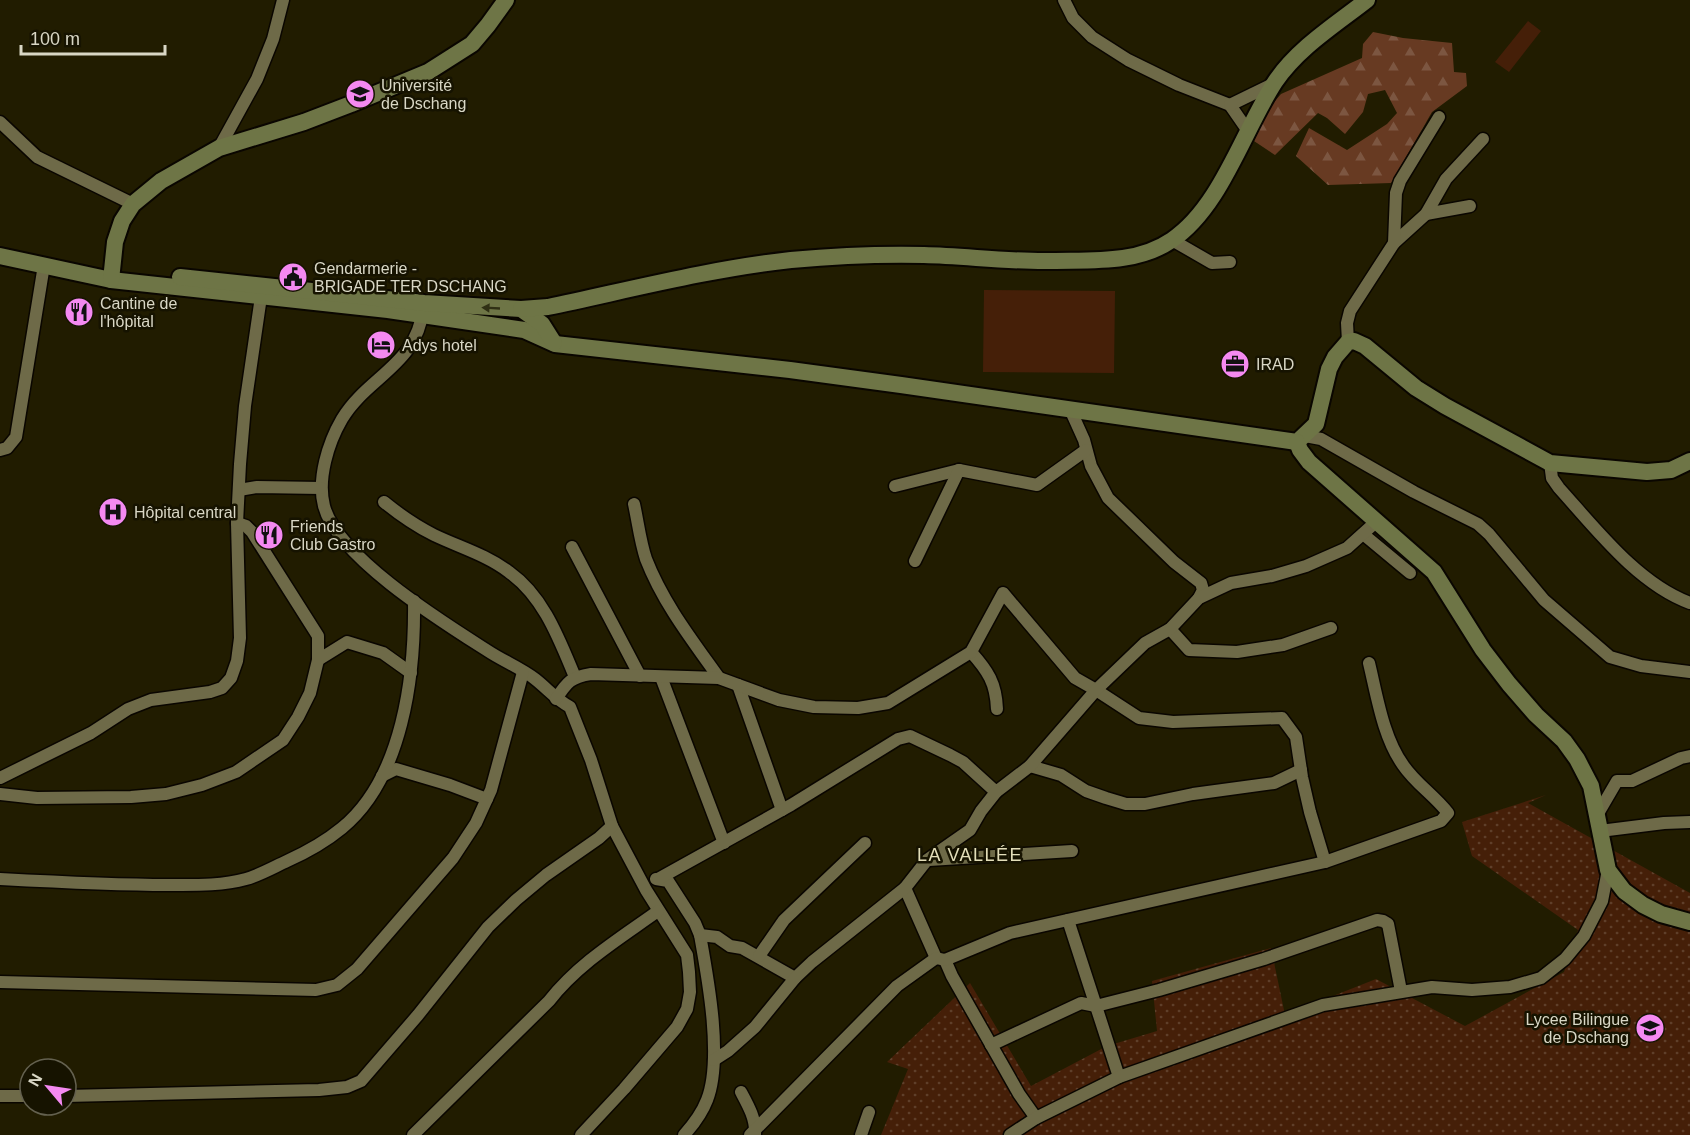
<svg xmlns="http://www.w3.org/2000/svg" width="1690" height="1135" viewBox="0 0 1690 1135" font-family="Helvetica,sans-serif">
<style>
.grass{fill:url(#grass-dots)}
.forest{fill:url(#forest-firs)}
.park{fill:#451f08}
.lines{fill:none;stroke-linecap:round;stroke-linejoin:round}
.street-casing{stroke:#0a0600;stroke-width:15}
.secondary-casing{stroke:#0a0600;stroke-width:20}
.street{stroke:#6e6a48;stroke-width:12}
.secondary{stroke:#6e7546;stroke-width:16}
.oneway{fill:#303015}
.labels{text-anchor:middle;stroke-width:5;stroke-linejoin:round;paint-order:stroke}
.poi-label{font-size:16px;fill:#d9d7c5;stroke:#161300;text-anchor:start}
.neighbourhood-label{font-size:18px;letter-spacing:1.5px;fill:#e3deb9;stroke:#161300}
</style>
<defs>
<pattern id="grass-dots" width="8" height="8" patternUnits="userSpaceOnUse" patternTransform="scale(1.5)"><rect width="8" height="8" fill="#451f08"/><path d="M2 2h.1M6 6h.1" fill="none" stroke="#5f3f2a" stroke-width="1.8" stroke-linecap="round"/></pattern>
<pattern id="forest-firs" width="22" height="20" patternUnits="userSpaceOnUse" patternTransform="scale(1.5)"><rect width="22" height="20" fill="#673a22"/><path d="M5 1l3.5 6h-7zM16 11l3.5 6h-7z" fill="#7c5641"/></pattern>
</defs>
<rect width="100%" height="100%" fill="#211c00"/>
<path class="grass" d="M 1546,795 L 1528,803 L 1690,893 L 1690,1135 L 881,1135 L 908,1069 L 887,1062 L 970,983 L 1031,1086 L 1107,1046 L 1157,1031 L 1152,981 L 1271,948 L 1285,1015 L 1376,979 L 1465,1026 L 1564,972 L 1578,930 L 1472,856 L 1462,822 Z"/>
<path class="forest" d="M 1373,32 L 1403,38 L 1452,43 L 1454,72 L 1466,73 L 1467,86 L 1432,112 L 1391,183 L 1328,185 L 1296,156 L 1309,128 L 1347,150 L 1387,124 L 1397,113 L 1385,90 L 1368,94 L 1363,112 L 1345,134 L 1327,118 L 1318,113 L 1275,155 L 1254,141 L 1268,109 L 1281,94 L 1362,58 L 1363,44 Z"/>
<g class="park">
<path d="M 1528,21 L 1541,31 L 1509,72 L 1495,62 Z"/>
<path d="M 984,290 L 1115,291 L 1114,373 L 983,372 Z"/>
</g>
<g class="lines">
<g class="street-casing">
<g id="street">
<path d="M 1064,0 L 1073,18 L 1092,37 L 1128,60 L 1179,85 L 1230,105 L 1248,131"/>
<path d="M 1230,105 L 1275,83"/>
<path d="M 0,122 L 37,157 L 133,204"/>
<path d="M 219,148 L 257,79 L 273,39 L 283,0"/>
<path d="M 1426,214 L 1470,206"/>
<path d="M 1172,240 L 1212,263 L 1230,262"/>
<path d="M 1394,243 L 1426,214 L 1446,179 L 1483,139"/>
<path d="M 423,309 C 417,365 368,376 342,419 C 328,443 317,479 324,506 C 337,557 444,623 488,651 C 503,661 521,668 535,679 C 549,690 554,698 570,707 L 591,760 L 612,826 L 646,890 L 687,955 L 689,972 L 690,992 L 687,1009 L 677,1027 L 624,1089 L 581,1135"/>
<path d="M 1348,342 L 1347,323 L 1350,311 L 1394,243 L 1396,193 L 1400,181 L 1439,117"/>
<path d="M 1070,409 L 1084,440 L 1091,466 L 1108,498 L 1174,562 L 1201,583 L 1203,590 L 1199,598"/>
<path d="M 1305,436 L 1321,439 L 1414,492 L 1478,524 L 1489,534 L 1544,600 L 1610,657 L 1641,666 L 1690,672"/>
<path d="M 0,450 L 7,448 L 16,437 L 44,265"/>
<path d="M 1550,463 L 1552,478 L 1559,488 C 1596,529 1638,584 1690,603"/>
<path d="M 895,486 L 959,470"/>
<path d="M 239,490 L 257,487 L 321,488"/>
<path d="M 384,502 C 400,515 416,526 434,535 C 459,547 487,555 509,572 C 544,597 559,639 575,677"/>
<path d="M 634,504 C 638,522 640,541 646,559 C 663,603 692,640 719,678"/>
<path d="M 1363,534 L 1410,573"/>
<path d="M 572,547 L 640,676"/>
<path d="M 915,561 L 959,470 L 1037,485 L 1086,450"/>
<path d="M 1170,629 L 1189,650 L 1237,652 L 1283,645 L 1331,628"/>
<path d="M 971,652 C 988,671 996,683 997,709"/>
<path d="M 318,660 L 347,642 L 383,653 L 411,673"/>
<path d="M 661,677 L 724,843"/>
<path d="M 738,685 L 782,810"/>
<path d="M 556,699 C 567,682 571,677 591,674 L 719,678 L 779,700 L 814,707 L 858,708 L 888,703 L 971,652 L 1003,593 L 1075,678 L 1096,690 L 1139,718 L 1173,722 L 1282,718 L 1296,737 L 1302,777 L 1310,812 L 1325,862"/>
<path d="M 1030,766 L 1061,775 L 1086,791 L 1106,798 L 1126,804 L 1145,804 L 1193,794 L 1274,783 L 1301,770"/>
<path d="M 382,776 L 396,769 L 450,785 L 487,799"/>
<path d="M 0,778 L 91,733 L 128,709 L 151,700 L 210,692 L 222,688 L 231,678 L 237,661 L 240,638 L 237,523 L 240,464 L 245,406 L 262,290"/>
<path d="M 0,794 L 37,798 L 131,797 L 166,794 L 202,785 L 236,772 L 283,740 L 298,717 L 310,693 L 318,660 L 318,636 L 252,532 L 246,526 L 237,523"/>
<path d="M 1596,817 L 1617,781 L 1632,781 L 1681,758 L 1690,756"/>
<path d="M 1600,831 L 1664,823 L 1690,822"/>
<path d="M 929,860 L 1072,851"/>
<path d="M 0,879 C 56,882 112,885 168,885 C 193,885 221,886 246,879 C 260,875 274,867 287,861 C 307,852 325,842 342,828 C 403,778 415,675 414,601"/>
<path d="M 656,879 L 668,881 L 695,923 L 700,935 C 708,979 723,1059 707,1100 C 702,1113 693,1125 684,1135"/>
<path d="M 658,879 L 791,805 L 898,739 L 910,736 L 950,755 L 963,762 L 996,792 L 1030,766 L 1096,690 L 1145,643 L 1170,629 L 1199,598 L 1231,583 L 1272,576 L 1306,566 L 1347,548 L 1377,521"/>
<path d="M 905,888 L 936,958"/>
<path d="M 1068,920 L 1119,1077"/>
<path d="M 700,935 L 717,937 L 730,946 L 742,948 L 795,978"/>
<path d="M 759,956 L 784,920 L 865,843"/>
<path d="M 945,960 L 952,976 L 1019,1094 L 1036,1118"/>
<path d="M 0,982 L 316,990 L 337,985 L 357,969 L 453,858 L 476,823 L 491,790 L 523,672"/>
<path d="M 991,1045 L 1081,1003 L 1096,1006 L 1159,990 L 1264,959 L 1377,920 L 1383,921 L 1388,924 L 1401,991"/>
<path d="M 714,1060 L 728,1051 L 755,1027 L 795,978 L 812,962 L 905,888 L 927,860 L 970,830 L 981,811 L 996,792"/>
<path d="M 741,1092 C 748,1105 756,1119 755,1134"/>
<path d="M 0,1096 L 30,1096"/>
<path d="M 66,1096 L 319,1090 L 347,1087 L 361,1081 L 418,1015 L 488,927 L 516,900 L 546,875 L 599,838 L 612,826"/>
<path d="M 413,1135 L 549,1001 C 579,963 619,939 658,911"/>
<path d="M 750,1135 L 897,986 L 936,958 L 945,960 L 1010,933 L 1325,862 L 1441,821 L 1448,813 C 1434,795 1416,784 1403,765 C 1383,737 1377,696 1369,663"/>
<path d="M 861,1135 L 869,1112"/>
<path d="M 1010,1135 L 1036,1118 L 1119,1077 L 1323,1005 L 1432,987 L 1472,990 L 1510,987 L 1541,978 L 1565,959 L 1584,936 L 1602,901 L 1608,870"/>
</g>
</g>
<g class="secondary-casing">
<g id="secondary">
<path d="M 0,256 L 111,280 L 388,310 L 524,330 L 555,344 L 790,370 L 901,385 L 1297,442 L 1316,424 L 1329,369 L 1335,357 L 1348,342 L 1354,341 L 1365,346 L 1416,388 L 1445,406 L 1550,463 L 1647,472 L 1671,470 L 1690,461"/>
<path d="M 180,277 L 424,303 L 521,309 L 542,324 L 554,343"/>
<path d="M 111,280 L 115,242 L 122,221 L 133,204 L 161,181 L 219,148 L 304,122 L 351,104 L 428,72 L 472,44 L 488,25 L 506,0"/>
<path d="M 521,309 L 548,307 C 629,290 709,269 791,260 C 835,256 880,254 924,255 C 966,256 1009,262 1052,261 C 1092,260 1137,264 1172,240 C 1221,207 1243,131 1275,82 C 1298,48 1335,25 1367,0"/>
<path d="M 1297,442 L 1300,450 L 1309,462 L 1434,572 L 1483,650 L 1509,684 L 1536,715 L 1564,741 L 1577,759 L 1591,786 L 1608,870 L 1624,891 L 1643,905 L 1661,914 L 1690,922"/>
</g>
</g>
<use href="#street" class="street"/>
<use href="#secondary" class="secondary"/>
</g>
<defs><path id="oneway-solid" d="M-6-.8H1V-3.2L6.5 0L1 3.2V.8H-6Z" transform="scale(1.5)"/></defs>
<use class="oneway" href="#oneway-solid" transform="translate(491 308) rotate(-177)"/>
<defs>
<g id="university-disc" transform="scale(1.5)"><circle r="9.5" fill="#f489f1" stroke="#161300"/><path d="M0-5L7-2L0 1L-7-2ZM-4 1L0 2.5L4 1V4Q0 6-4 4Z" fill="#111"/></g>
<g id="civic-disc" transform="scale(1.5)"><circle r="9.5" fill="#f489f1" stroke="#161300"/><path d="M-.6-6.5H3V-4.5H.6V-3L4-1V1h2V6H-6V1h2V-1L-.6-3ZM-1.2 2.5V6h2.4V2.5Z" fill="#111"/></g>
<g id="restaurant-disc" transform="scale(1.5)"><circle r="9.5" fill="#f489f1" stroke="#161300"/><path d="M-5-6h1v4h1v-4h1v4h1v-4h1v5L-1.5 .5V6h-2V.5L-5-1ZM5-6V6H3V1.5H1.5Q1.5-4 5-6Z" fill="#111"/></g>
<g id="hotel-disc" transform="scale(1.5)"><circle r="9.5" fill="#f489f1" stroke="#161300"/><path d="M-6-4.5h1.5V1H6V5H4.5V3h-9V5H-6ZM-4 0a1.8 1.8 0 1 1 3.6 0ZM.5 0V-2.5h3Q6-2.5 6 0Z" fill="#111"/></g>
<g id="office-disc" transform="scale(1.5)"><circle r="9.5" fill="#f489f1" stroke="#161300"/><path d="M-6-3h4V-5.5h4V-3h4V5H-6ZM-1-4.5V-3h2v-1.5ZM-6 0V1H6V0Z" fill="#111"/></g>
<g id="hospital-disc" transform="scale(1.5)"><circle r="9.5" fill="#f489f1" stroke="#161300"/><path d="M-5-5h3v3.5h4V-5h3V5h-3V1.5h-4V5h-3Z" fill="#111"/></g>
<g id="school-disc" transform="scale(1.5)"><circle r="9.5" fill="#f489f1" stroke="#161300"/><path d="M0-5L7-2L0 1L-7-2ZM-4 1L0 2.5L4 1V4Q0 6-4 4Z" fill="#111"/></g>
</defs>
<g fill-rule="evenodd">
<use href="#university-disc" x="360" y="94"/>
<use href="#civic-disc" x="293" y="277"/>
<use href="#restaurant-disc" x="79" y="312"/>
<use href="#hotel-disc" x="381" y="345"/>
<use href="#office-disc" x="1235" y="364"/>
<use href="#hospital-disc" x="113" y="512"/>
<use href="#restaurant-disc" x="269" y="535"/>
<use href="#school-disc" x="1650" y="1028"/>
</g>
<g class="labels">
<g class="poi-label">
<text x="381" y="91">Université<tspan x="381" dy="18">de Dschang</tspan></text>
<text x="314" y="274">Gendarmerie -<tspan x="314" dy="18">BRIGADE TER DSCHANG</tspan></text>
<text x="100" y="309">Cantine de<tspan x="100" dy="18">l'hôpital</tspan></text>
<text x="402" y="351">Adys hotel</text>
<text x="1256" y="370">IRAD</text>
<text x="134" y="518">Hôpital central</text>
<text x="290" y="532">Friends<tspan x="290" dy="18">Club Gastro</tspan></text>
<text x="1629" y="1025" text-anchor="end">Lycee Bilingue<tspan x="1629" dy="18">de Dschang</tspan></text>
</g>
<g class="neighbourhood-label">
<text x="970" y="861">LA VALLÉE</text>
</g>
</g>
<g transform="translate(48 1087) rotate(299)"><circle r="28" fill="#161300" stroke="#64614f" stroke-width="1.5"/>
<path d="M0-4.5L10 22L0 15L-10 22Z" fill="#f489f1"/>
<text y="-9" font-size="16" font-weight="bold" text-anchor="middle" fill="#d9d7c5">N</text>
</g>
<path d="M21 45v9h144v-9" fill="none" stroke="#d9d7c5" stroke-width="3"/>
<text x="30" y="45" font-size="18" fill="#d9d7c5" stroke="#161300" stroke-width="4.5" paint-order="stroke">100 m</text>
</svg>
